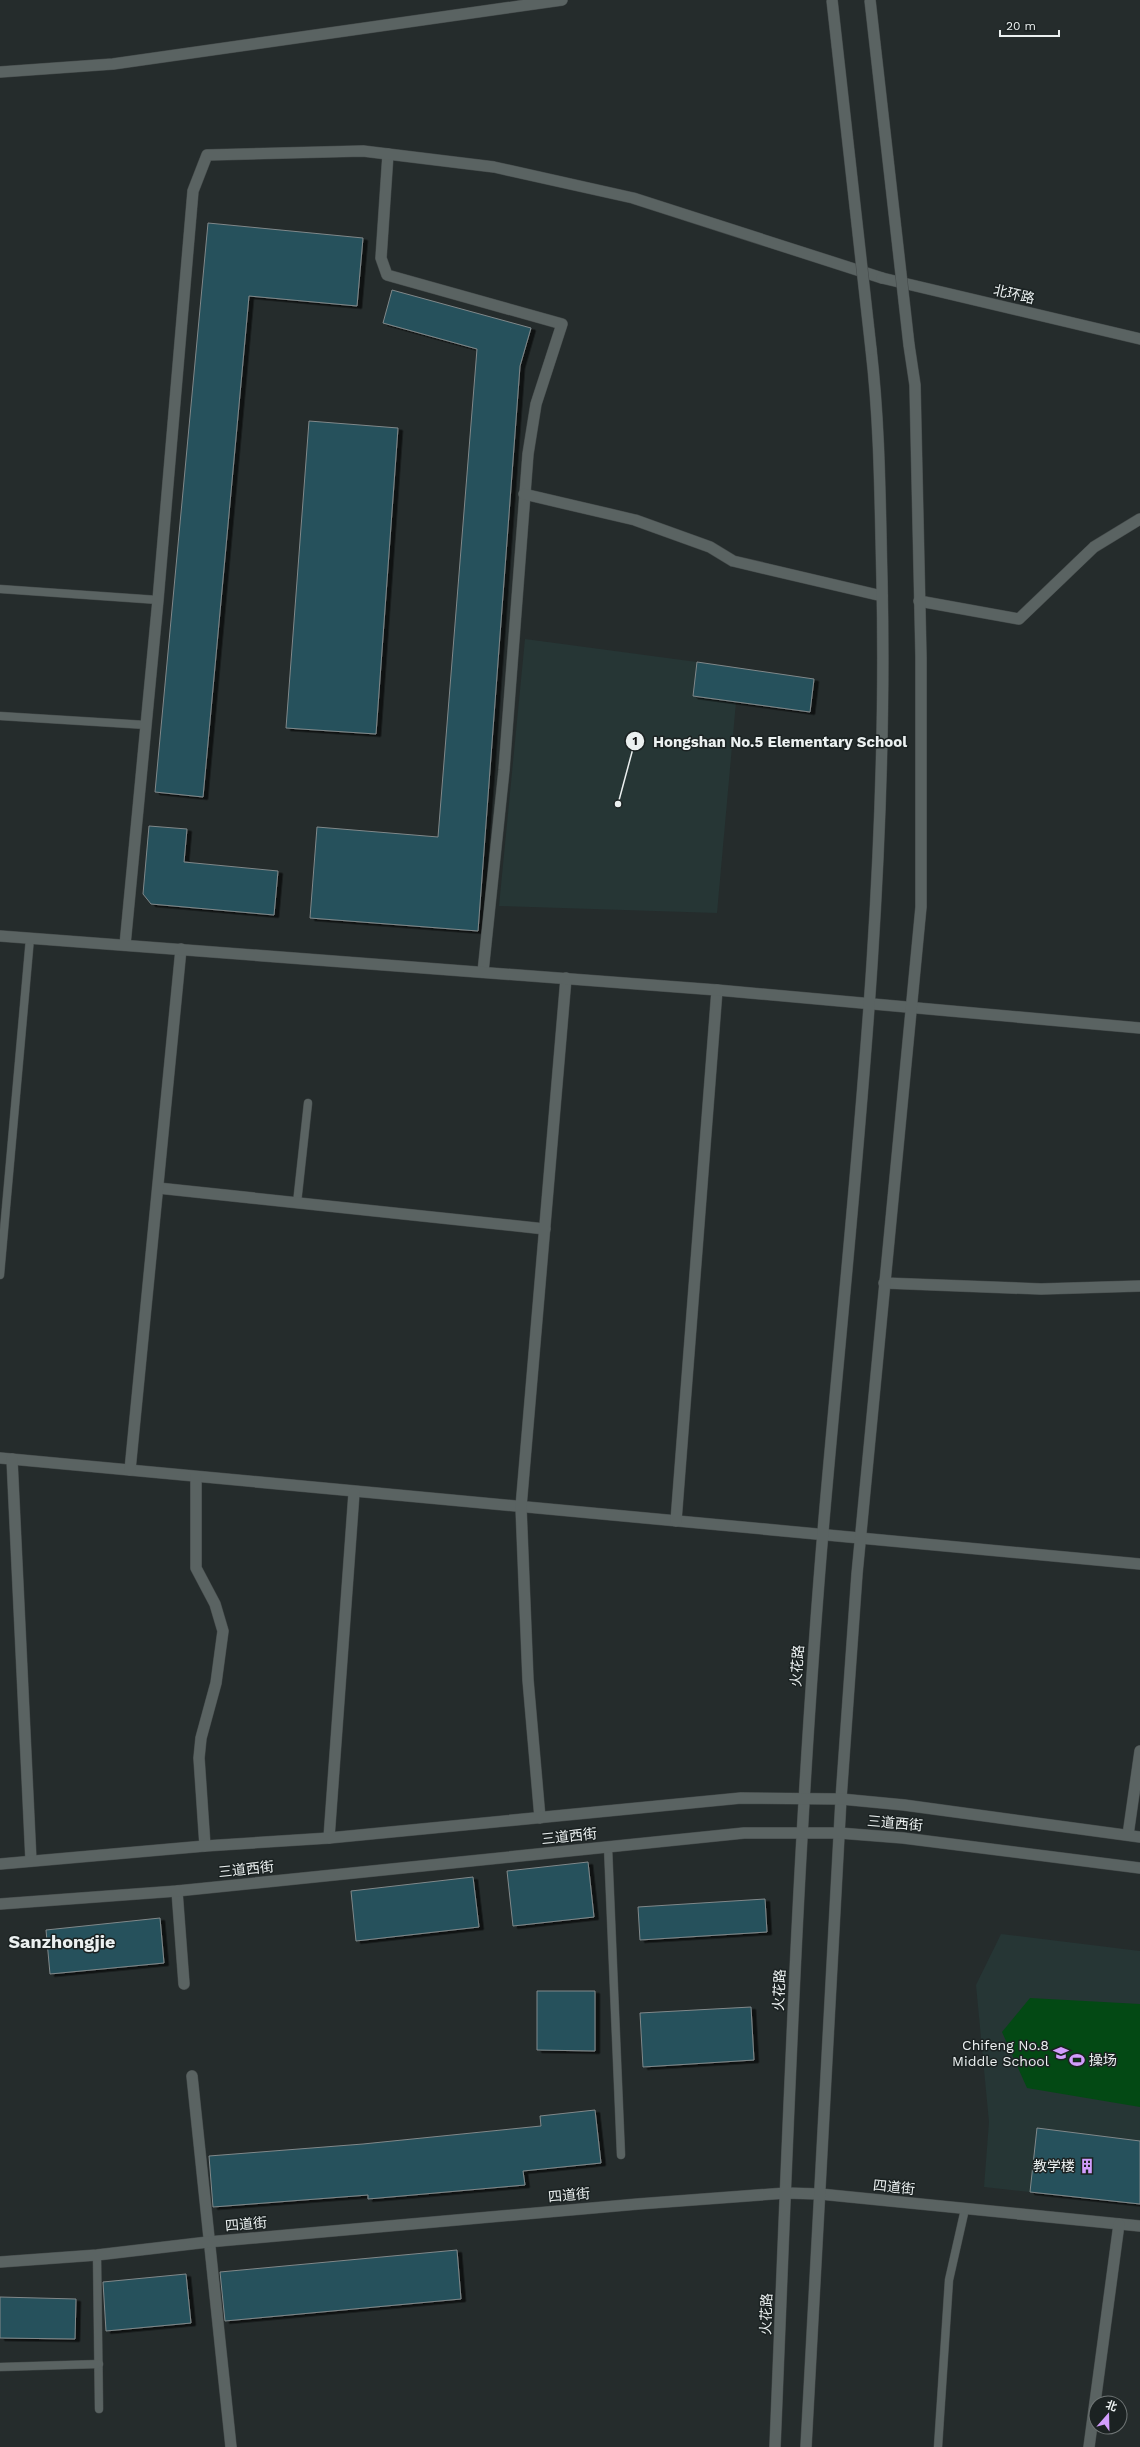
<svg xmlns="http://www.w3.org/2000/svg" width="1140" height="2447" viewBox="0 0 1140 2447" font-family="'Work Sans','Noto Sans SC',sans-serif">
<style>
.built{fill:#263635}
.green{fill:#034914}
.building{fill:#25515c;stroke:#80888a;filter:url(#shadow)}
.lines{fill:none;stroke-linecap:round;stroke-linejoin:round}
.service-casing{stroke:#434949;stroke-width:9}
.minor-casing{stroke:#434949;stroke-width:12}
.tertiary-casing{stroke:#434949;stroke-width:12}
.secondary-casing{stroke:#434949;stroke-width:12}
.service{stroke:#5a6362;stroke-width:8}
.minor{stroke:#5a6362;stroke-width:11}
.tertiary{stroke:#5a6362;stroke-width:11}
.secondary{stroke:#5a6362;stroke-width:11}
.tertiary-bridge-casing{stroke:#434949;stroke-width:12;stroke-linecap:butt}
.tertiary-bridge{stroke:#5a6362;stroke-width:11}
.labels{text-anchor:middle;stroke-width:3;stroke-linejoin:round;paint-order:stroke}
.street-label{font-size:14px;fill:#ebf0f0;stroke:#1b2222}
.poi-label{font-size:14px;fill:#ebf0f0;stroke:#1b2222;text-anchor:end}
.district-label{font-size:18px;font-weight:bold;fill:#ebf0f0;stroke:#1b2222}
.leader{fill:none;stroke:#ebf0f0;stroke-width:1.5}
.callout-dot{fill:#ebf0f0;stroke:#1b2222;stroke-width:1.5}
.mark-label{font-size:12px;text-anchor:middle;font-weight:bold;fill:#111}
.callout-label{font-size:15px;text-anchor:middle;font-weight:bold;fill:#ebf0f0;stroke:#1b2222;stroke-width:3;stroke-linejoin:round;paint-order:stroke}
</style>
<defs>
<filter id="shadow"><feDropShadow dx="4.5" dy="2.5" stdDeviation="0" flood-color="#0009"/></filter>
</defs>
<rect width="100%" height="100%" fill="#252c2c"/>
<g class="built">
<path d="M 525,639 L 697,662 L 693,696 L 736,702 L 717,913 L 499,906 Z"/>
<path d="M 1001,1934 L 1140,1951 L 1140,2204 L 984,2187 L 989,2122 L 976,1985 Z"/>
</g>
<path class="green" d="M 1030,1998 L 1140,2004 L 1140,2107 L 1027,2088 L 1002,2032 Z"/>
<g class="building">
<path d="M 208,223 L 363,238 L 357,306 L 249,296 L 203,797 L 155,792 Z"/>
<path d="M 392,290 L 531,328 L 520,366 L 478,931 L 310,918 L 317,827 L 438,837 L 477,349 L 383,323 Z"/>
<path d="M 309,421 L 398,428 L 376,734 L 286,728 Z"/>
<path d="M 697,662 L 814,679 L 810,712 L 693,696 Z"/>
<path d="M 149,826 L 187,829 L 184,862 L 278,871 L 274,915 L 151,904 L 143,894 Z"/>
<path d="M 588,1862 L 594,1917 L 513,1926 L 507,1871 Z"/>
<path d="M 473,1877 L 479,1927 L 356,1941 L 351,1891 Z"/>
<path d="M 765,1899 L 767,1932 L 640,1940 L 638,1907 Z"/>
<path d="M 160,1918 L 164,1963 L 50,1974 L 46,1930 Z"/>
<path d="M 537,1991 L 595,1991 L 595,2051 L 537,2050 Z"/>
<path d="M 751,2007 L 754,2060 L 643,2067 L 640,2013 Z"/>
<path d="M 595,2110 L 601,2163 L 523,2171 L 525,2185 L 368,2199 L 368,2195 L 213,2207 L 209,2156 L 363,2144 L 541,2126 L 540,2116 Z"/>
<path d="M 1037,2128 L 1140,2141 L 1140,2204 L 1030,2192 Z"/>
<path d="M 457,2250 L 461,2299 L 225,2321 L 220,2272 Z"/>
<path d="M 186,2274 L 191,2323 L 106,2331 L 103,2282 Z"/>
<path d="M 0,2297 L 76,2299 L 75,2339 L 0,2338 Z"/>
</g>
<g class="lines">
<g class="service-casing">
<g id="service">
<path d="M 0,589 L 158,600"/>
<path d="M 0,716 L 146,725"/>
<path d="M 297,1203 L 308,1103"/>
<path d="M 0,1275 L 30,938"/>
<path d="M 608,1847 L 621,2155"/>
<path d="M 97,2255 L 99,2409"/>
<path d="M 0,2367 L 99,2364"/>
<path d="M 938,2447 L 949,2280 L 965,2209"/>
</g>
</g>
<g class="minor-casing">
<g id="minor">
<path d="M 0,72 L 113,64 L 562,0"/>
<path d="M 388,154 L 381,258 L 387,275 L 562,324 L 536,404 L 528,454 L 504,770 L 483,972"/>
<path d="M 524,494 L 635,520 L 710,547 L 733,561 L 882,596"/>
<path d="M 919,601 L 1019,619 L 1094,547 L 1140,519"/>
<path d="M 125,945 L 158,600 L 193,191 L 207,155 L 363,151 L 494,167 L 633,198 L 882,278"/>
<path d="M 158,1188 L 545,1229"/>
<path d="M 884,1283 L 1041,1289 L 1140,1286"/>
<path d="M 0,1458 L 1140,1564"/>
<path d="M 12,1459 L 31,1861"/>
<path d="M 130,1470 L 181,949"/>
<path d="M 196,1477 L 196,1568 L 215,1604 L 223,1631 L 216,1683 L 201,1738 L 199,1758 L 205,1846"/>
<path d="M 676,1521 L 717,990"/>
<path d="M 540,1818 L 528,1680 L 521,1507 L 566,978"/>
<path d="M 1128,1835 L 1140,1751"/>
<path d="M 329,1838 L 354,1493"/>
<path d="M 177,1891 L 184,1984"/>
<path d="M 192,2076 L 231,2447"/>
<path d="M 0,2262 L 97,2255 L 208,2242 L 638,2204 L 786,2193 L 820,2194 L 1140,2226"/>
<path d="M 1089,2447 L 1119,2224"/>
</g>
</g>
<g class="tertiary-casing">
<g id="tertiary">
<path d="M 882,278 L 1140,339"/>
<path d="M 0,936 L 717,990 L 1140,1028"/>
<path d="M 775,2447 C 788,2134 798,1820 825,1508 C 852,1200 889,891 882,581 C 880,503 880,426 871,349"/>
<path d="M 806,2447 L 841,1799 L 857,1574 L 921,907 L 921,657 L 915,385 L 909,345"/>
</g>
</g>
<g class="secondary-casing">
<g id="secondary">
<path d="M 0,1864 L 205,1846 L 329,1838 L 741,1798 L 841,1799 L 904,1805 L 1140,1837"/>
<path d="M 0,1904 L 177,1891 L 744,1833 L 839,1833 L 903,1838 L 1140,1868"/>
</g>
</g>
<use href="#service" class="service"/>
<use href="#minor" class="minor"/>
<use href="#tertiary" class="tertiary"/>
<use href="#secondary" class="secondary"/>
<g class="tertiary-bridge-casing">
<g id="tertiary-bridge">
<path d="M 832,0 L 871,349"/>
<path d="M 870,0 L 909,345"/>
</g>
</g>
<use href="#tertiary-bridge" class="tertiary-bridge"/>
</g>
<defs>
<g id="school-bare" transform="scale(1.2)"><path d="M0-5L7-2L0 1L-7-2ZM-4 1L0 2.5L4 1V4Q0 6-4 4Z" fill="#d29dfd" stroke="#1b2222" stroke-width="2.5" paint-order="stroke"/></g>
<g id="stadium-bare" transform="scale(1.2)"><path d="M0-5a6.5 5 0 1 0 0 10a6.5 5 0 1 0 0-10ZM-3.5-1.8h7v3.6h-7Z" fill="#d29dfd" stroke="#1b2222" stroke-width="2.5" paint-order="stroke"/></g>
<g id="building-bare" transform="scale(1.2)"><path d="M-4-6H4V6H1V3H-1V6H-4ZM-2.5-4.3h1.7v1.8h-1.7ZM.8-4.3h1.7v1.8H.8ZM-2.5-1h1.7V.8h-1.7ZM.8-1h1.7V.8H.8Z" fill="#d29dfd" stroke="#1b2222" stroke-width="2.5" paint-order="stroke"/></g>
</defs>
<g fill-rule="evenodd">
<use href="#school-bare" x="1061" y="2053"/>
<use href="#stadium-bare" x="1077" y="2060"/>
<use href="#building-bare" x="1087" y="2166"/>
</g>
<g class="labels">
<g class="street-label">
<text transform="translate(1014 294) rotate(13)" y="5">北环路</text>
<text transform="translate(797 1666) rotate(-86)" y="5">火花路</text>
<text transform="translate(895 1823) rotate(5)" y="5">三道西街</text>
<text transform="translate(569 1836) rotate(-6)" y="5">三道西街</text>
<text transform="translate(246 1869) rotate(-6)" y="5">三道西街</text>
<text transform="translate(779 1990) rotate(-87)" y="5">火花路</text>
<text transform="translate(894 2187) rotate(6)" y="5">四道街</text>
<text transform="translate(569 2195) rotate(-5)" y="5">四道街</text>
<text transform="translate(246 2224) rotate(-5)" y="5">四道街</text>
<text transform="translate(766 2314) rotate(-88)" y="5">火花路</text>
</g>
<g class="poi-label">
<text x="1049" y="2050">Chifeng No.8<tspan x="1049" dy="16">Middle School</tspan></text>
<text x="1089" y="2065" text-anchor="start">操场</text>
<text x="1075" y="2171">教学楼</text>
</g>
<g class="district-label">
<text x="62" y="1948">Sanzhongjie</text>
</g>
</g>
<path class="leader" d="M618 804L635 741"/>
<g class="callout-dot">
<circle cx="618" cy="804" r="4"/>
<circle cx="635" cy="741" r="10"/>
</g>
<g class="mark-label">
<text x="635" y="745">1</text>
</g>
<g class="callout-label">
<text x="780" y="747">Hongshan No.5 Elementary School</text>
</g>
<g transform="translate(1108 2415) rotate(20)"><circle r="19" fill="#1b2222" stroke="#6e7474"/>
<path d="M0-3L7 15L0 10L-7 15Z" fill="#d29dfd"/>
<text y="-6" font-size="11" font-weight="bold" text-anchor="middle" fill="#ebf0f0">北</text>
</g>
<path d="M1000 30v6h59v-6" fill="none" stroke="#ebf0f0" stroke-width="2"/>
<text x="1006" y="30" font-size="12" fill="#ebf0f0" stroke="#1b2222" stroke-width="3" paint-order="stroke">20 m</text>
</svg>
